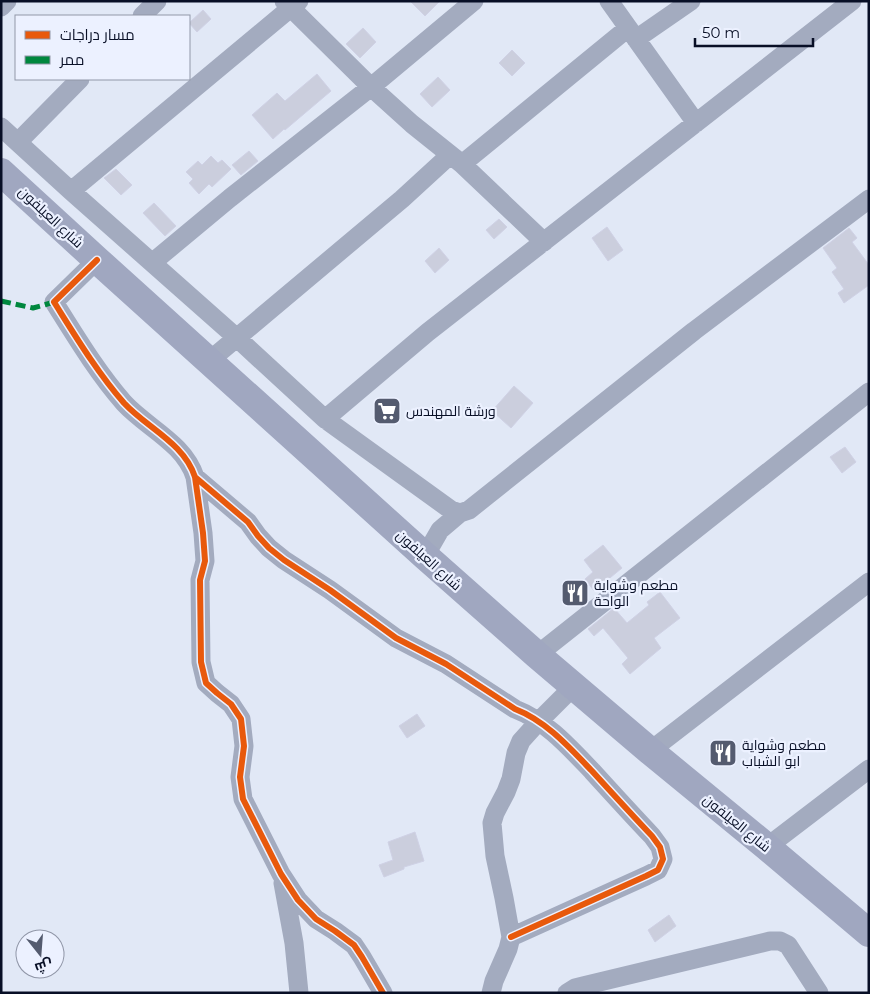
<svg xmlns="http://www.w3.org/2000/svg" width="870" height="994" viewBox="0 0 870 994" font-family="Montserrat,Cairo,sans-serif">
  <rect width="100%" height="100%" fill="#e1e8f6"/>
  <path fill="#cbcedd" stroke="#cfd1e5" d="M410,1h30l-15,15z
    M203,10l8,9 -14,13 -8,-9z
    M363,28l13,14 -16,16 -14,-14z
    M512,50l13,13 -13,13 -13,-13z
    M317,74l14,17 -46,39 -1,-1 -11,10 -21,-24 25,-22 8,8z
    M438,77l12,13 -18,17 -12,-13z
    M249,151l9,10 -17,14 -9,-10z
    M211,156l7,7 4,-3 9,9 -19,18 -3,-3 -10,10 -10,-11 4,-4 -7,-7 12,-11 4,4z
    M116,169l16,16 -11,10 -17,-17z
    M154,203l22,23 -11,10 -22,-23z
    M499,219l8,8 -13,12 -8,-9z
    M607,227l16,23 -15,11 -16,-23z
    M849,228l8,10 -5,4 17,23v20l-25,18 -6,-10 6,-4 -12,-17 5,-4 -14,-20z
    M439,248l10,12 -14,13 -10,-12z
    M514,386l19,17 -22,25 -19,-17z
    M845,447l11,15 -14,11 -12,-16z
    M603,545l19,23 -28,23 -9,-12 8,-7 -9,-12z
    M660,592l20,26 -26,20 7,10 -31,26 -8,-10 6,-6 -25,-30 -9,8 -6,-7 26,-21 13,15 22,-18 -2,-3z
    M417,714l8,12 -18,12 -8,-12z
    M415,832l9,29 -20,6v2l-20,8 -5,-12 14,-5 -5,-18z
    M669,915l7,11 -21,16 -7,-12z"/>
  <g fill="none" stroke-linecap="round" stroke-linejoin="round">
    <path stroke="#a3abbf" stroke-width="19" d="M284,1l87,86 41,37 50,40 82,78
      M609,1l87,122
      M1,7l6,-6
      M142,16l15,-15
      M636,39l55,-38
      M1,127l70,64 166,147 88,81 126,91 9,3
      M18,142l62,-63
      M462,164l166,-136
      M71,191l228,-190
      M97,260l-43,42c22,35 43,70 70,101 23,25 60,40 71,74l8,56 2,28 -5,19 1,82 5,21 11,10 14,11 10,15 3,27 -4,31 3,22 38,75 17,26 18,19 19,12 19,14 8,12 21,36
      M153,262l77,-64 141,-111 103,-86
      M209,361l193,-162 48,-44
      M325,419l103,-87 424,-331
      M195,477l53,45 10,14 11,12 15,12 46,30 66,48 50,26 69,45c31,12 54,38 77,62 20,22 40,44 60,65l8,11 3,12 -5,11 -12,6 -135,61
      M425,556l15,-26 20,-17 9,-3 225,-179 175,-132
      M537,655l332,-263
      M650,751l219,-169
      M767,847l102,-78
      M283,883l11,60 5,50
      M491,993l3,-12 14,-32 3,-12 -7,-39 -9,-42 -3,-33 3,-10 11,-21 5,-13 5,-26 5,-12 18,-20 34,-34
      M567,993l8,-5 8,-2 187,-45h10l8,4 31,48"/>
    <path stroke="#a0a7c0" stroke-width="28" d="M1,172l96,88 328,296 112,99 113,96 117,96 102,86"/>
    <path stroke="#00873e" stroke-width="5" stroke-dasharray="10 5" stroke-linecap="butt" d="M1,301l32,7 11,-3 10,-3"/>
    <defs>
      <path id="cycleway" d="M97,260l-43,42c22,35 43,70 70,101 23,25 60,40 71,74l8,56 2,28 -5,19 1,82 5,21 11,10 14,11 10,15 3,27 -4,31 3,22 38,75 17,26 18,19 19,12 19,14 8,12 21,36
        M195,477l53,45 10,14 11,12 15,12 46,30 66,48 50,26 69,45c31,12 54,38 77,62 20,22 40,44 60,65l8,11 3,12 -5,11 -12,6 -135,61"/>
    </defs>
    <use href="#cycleway" stroke="#ecf1ff" stroke-width="9"/>
    <use href="#cycleway" stroke="#e8590c" stroke-width="6"/>
  </g>
  <defs>
    <symbol id="supermarket-square" viewBox="-11 -11 22 22"><rect x="-9" y="-9" width="18" height="18" rx="4" fill="#545b6f" stroke="#ecf1ff"/><path d="M-6-5.5h2.5l.6 2H6L4.5 2H-2.5L-4.4-4H-6ZM-1.5 3.2a1.3 1.3 0 1 0 .1 0ZM3 3.2a1.3 1.3 0 1 0 .1 0Z" fill="#fff"/></symbol>
    <symbol id="restaurant-square" viewBox="-11 -11 22 22"><rect x="-9" y="-9" width="18" height="18" rx="4" fill="#545b6f" stroke="#ecf1ff"/><path d="M-5-6h1v4h1v-4h1v4h1v-4h1v5L-1.5 .5V6h-2V.5L-5-1ZM5-6V6H3V1.5H1.5Q1.5-4 5-6Z" fill="#fff"/></symbol>
  </defs>
  <g fill-rule="evenodd">
    <use href="#supermarket-square" x="371" y="395" width="32" height="32"/>
    <use href="#restaurant-square" x="559" y="577" width="32" height="32"/>
    <use href="#restaurant-square" x="707" y="737" width="32" height="32"/>
  </g>
  <g text-anchor="middle" dominant-baseline="central" stroke-width="4.5" stroke-linejoin="round" paint-order="stroke">
    <g font-size="14" fill="#080f26" stroke="#ecf1ff">
      <text transform="translate(51 217) rotate(43)">شارع العيلفون</text>
      <text transform="translate(429 560) rotate(42)">شارع العيلفون</text>
      <text transform="translate(737 823) rotate(39)">شارع العيلفون</text>
    </g>
    <g font-size="14" fill="#080f26" stroke="#ecf1ff" text-anchor="start">
      <text x="406" y="411">ورشة المهندس</text>
      <text x="594" y="585">مطعم وشواية<tspan x="594" dy="16">الواحة</tspan></text>
      <text x="742" y="745">مطعم وشواية<tspan x="742" dy="16">ابو الشباب</tspan></text>
    </g>
  </g>
  <rect width="870" height="994" fill="none" stroke="#080f26" stroke-width="5"/>
  <rect x="15" y="15" width="175" height="65" fill="#ecf1ff" stroke="#9197a8"/>
  <rect x="25" y="31" width="25" height="8" fill="#e8590c" stroke="#9197a8"/>
  <text x="60" y="40" font-size="15" fill="#080f26">مسار دراجات</text>
  <rect x="25" y="56" width="25" height="8" fill="#00873e" stroke="#9197a8"/>
  <text x="60" y="65" font-size="15" fill="#080f26">ممر</text>
  <g transform="translate(40 954) rotate(163)"><circle r="24" fill="#ecf1ff" stroke="#9197a8"/>
  <path d="M0-4L9 19L0 12L-9 19Z" fill="#545b6f"/>
  <text y="-8" font-size="14" font-weight="bold" text-anchor="middle" fill="#080f26">ش</text>
  </g>
  <path d="M695 38v8h118v-8" fill="none" stroke="#080f26" stroke-width="2.5"/>
  <text x="702" y="38" font-size="15" fill="#080f26" stroke="#ecf1ff" stroke-width="4" paint-order="stroke">50 m</text>
</svg>
